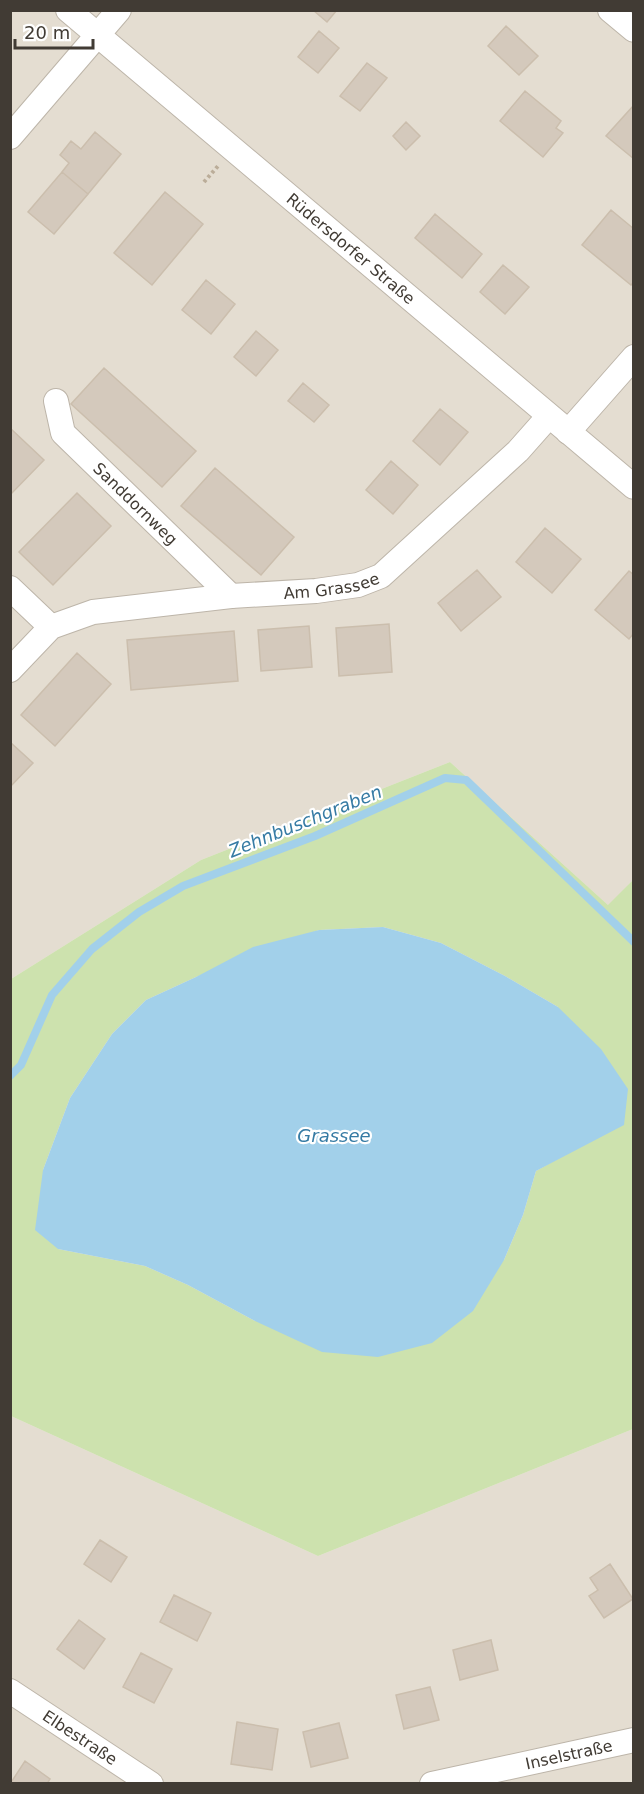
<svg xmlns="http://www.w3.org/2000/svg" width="644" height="1794" viewBox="0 0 644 1794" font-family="'DejaVu Sans',sans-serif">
  <rect width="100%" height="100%" fill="#f0ebe3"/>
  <path fill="#e4ddd1" d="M11,11h622v869l-24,26 -159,-144 -249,98 -190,119z
    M11,1416l307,140 315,-127v354l-622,1z"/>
  <path fill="#cde2ae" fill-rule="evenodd" d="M450,762l158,143 25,-25v549l-315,127 -307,-140v-437l190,-119zM383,927l58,16 64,33 53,31 12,145 -34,19 -13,44 -19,45 -249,61 -67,-36 -43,-19 -87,-17 -15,-79 27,-72 42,-64 34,-34 50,-23 123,-47z"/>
  <path fill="#a2d0ea" d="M383,927l58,16 64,33 53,31 43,42 27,40 -4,36 -88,46 -13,44 -19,45 -31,51 -41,32 -54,14 -56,-5 -67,-31 -67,-36 -43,-19 -87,-17 -23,-19 8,-60 27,-72 42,-64 34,-34 50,-23 57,-30 66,-17z"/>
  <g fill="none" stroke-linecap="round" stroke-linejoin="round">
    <path stroke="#a2d0ea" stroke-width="8" d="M10,1076l11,-11 31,-70 40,-46 47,-37 44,-26 132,-50 130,-58 21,2 168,162"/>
  </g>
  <path fill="#d4c9bc" stroke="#cbbead" stroke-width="1.5" d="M313,10h24l-10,12z
    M506,26l32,30 -19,19 -31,-29z
    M319,31l20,17 -21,25 -20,-16z
    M367,63l20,15 -27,33 -20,-15z
    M525,91l36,30 -5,7 7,5 -20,24 -43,-36z
    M634,105v54l-28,-23z
    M406,122l14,14 -14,14 -13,-14z
    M95,132l26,22 -33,40 -26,-22 7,-9 -9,-8 11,-14 10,8z
    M62,172l26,22 -34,40 -26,-22z
    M165,192l38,32 -51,61 -38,-32z
    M611,210l23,19v53l-3,3 -49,-40z
    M435,214l47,40 -20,24 -47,-40z
    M503,265l26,22 -24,27 -25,-22z
    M206,280l29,24 -24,30 -29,-24z
    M256,331l22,19 -22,26 -22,-19z
    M104,368l92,83 -34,36 -91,-83z
    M303,383l26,22 -15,17 -26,-21z
    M440,409l28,23 -28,33 -27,-24z
    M10,428l34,32 -34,35z
    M391,461l27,24 -25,29 -27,-24z
    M215,468l79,69 -33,38 -80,-69z
    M77,493l34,33 -58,59 -34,-33z
    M545,528l36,31 -29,34 -36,-31z
    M477,570l24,27 -40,34 -23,-28z
    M629,571l5,4v58l-5,6 -34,-29z
    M389,624l3,48 -53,4 -3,-48z
    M309,626l3,41 -51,4 -3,-41z
    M234,631l4,50 -107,9 -4,-50z
    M77,653l34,31 -56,62 -34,-31z
    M10,742l23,21 -23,24z
    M100,1540l27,17 -16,25 -27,-18z
    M610,1564l23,35 -29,19 -15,-22 9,-6 -8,-12z
    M174,1595l37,18 -14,28 -37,-19z
    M79,1620l26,19 -21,30 -27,-20z
    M491,1640l7,30 -38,10 -7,-30z
    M141,1653l31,16 -18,34 -31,-16z
    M430,1687l9,33 -35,9 -8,-34z
    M237,1722l41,7 -6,41 -41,-6z
    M339,1723l9,35 -37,9 -8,-35z
    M25,1761l25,18 -3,5h-37z"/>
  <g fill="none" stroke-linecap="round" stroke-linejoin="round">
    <defs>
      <g id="minor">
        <path id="s1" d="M68,10l566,477"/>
        <path d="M610,10l24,20"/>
        <path d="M10,137l109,-127"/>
        <path id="s2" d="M56,401l7,32 168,163"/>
        <path d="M568,432l66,-75"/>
        <path d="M10,588l41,39"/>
        <path id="s3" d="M10,670l41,-43 42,-15 138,-16 85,-5 42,-6 23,-9 137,-125 31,-35"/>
        <path id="s4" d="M10,1691l141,93"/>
        <path id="s5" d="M432,1784l202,-44"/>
      </g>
    </defs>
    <use href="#minor" stroke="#bdb5a9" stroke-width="26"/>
    <path stroke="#bbad99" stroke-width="4" stroke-dasharray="3 3" stroke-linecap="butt" d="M204,182l14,-16"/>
    <use href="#minor" stroke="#fff" stroke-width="24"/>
  </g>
  <g text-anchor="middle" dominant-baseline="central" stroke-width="4.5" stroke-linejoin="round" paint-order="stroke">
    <g font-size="16" fill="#413b34" stroke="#fff">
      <text stroke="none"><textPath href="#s1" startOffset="370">Rüdersdorfer Straße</textPath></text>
      <text stroke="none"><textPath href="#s2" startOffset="134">Sanddornweg</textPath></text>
      <text stroke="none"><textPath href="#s3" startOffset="344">Am Grassee</textPath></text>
      <text stroke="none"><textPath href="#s4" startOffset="84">Elbestraße</textPath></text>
      <text stroke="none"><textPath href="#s5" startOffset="140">Inselstraße</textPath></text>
    </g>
    <g font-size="18" font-style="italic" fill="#367ba4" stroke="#fff">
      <text transform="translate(305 821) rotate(-22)">Zehnbuschgraben</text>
      <text x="334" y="1135">Grassee</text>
    </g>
  </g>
  <rect width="644" height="1794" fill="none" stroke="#413b34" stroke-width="24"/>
  <path d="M15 39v9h78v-9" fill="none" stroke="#413b34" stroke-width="3"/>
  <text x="24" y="39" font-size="18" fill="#413b34" stroke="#ffffff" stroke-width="4.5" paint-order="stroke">20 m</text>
</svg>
